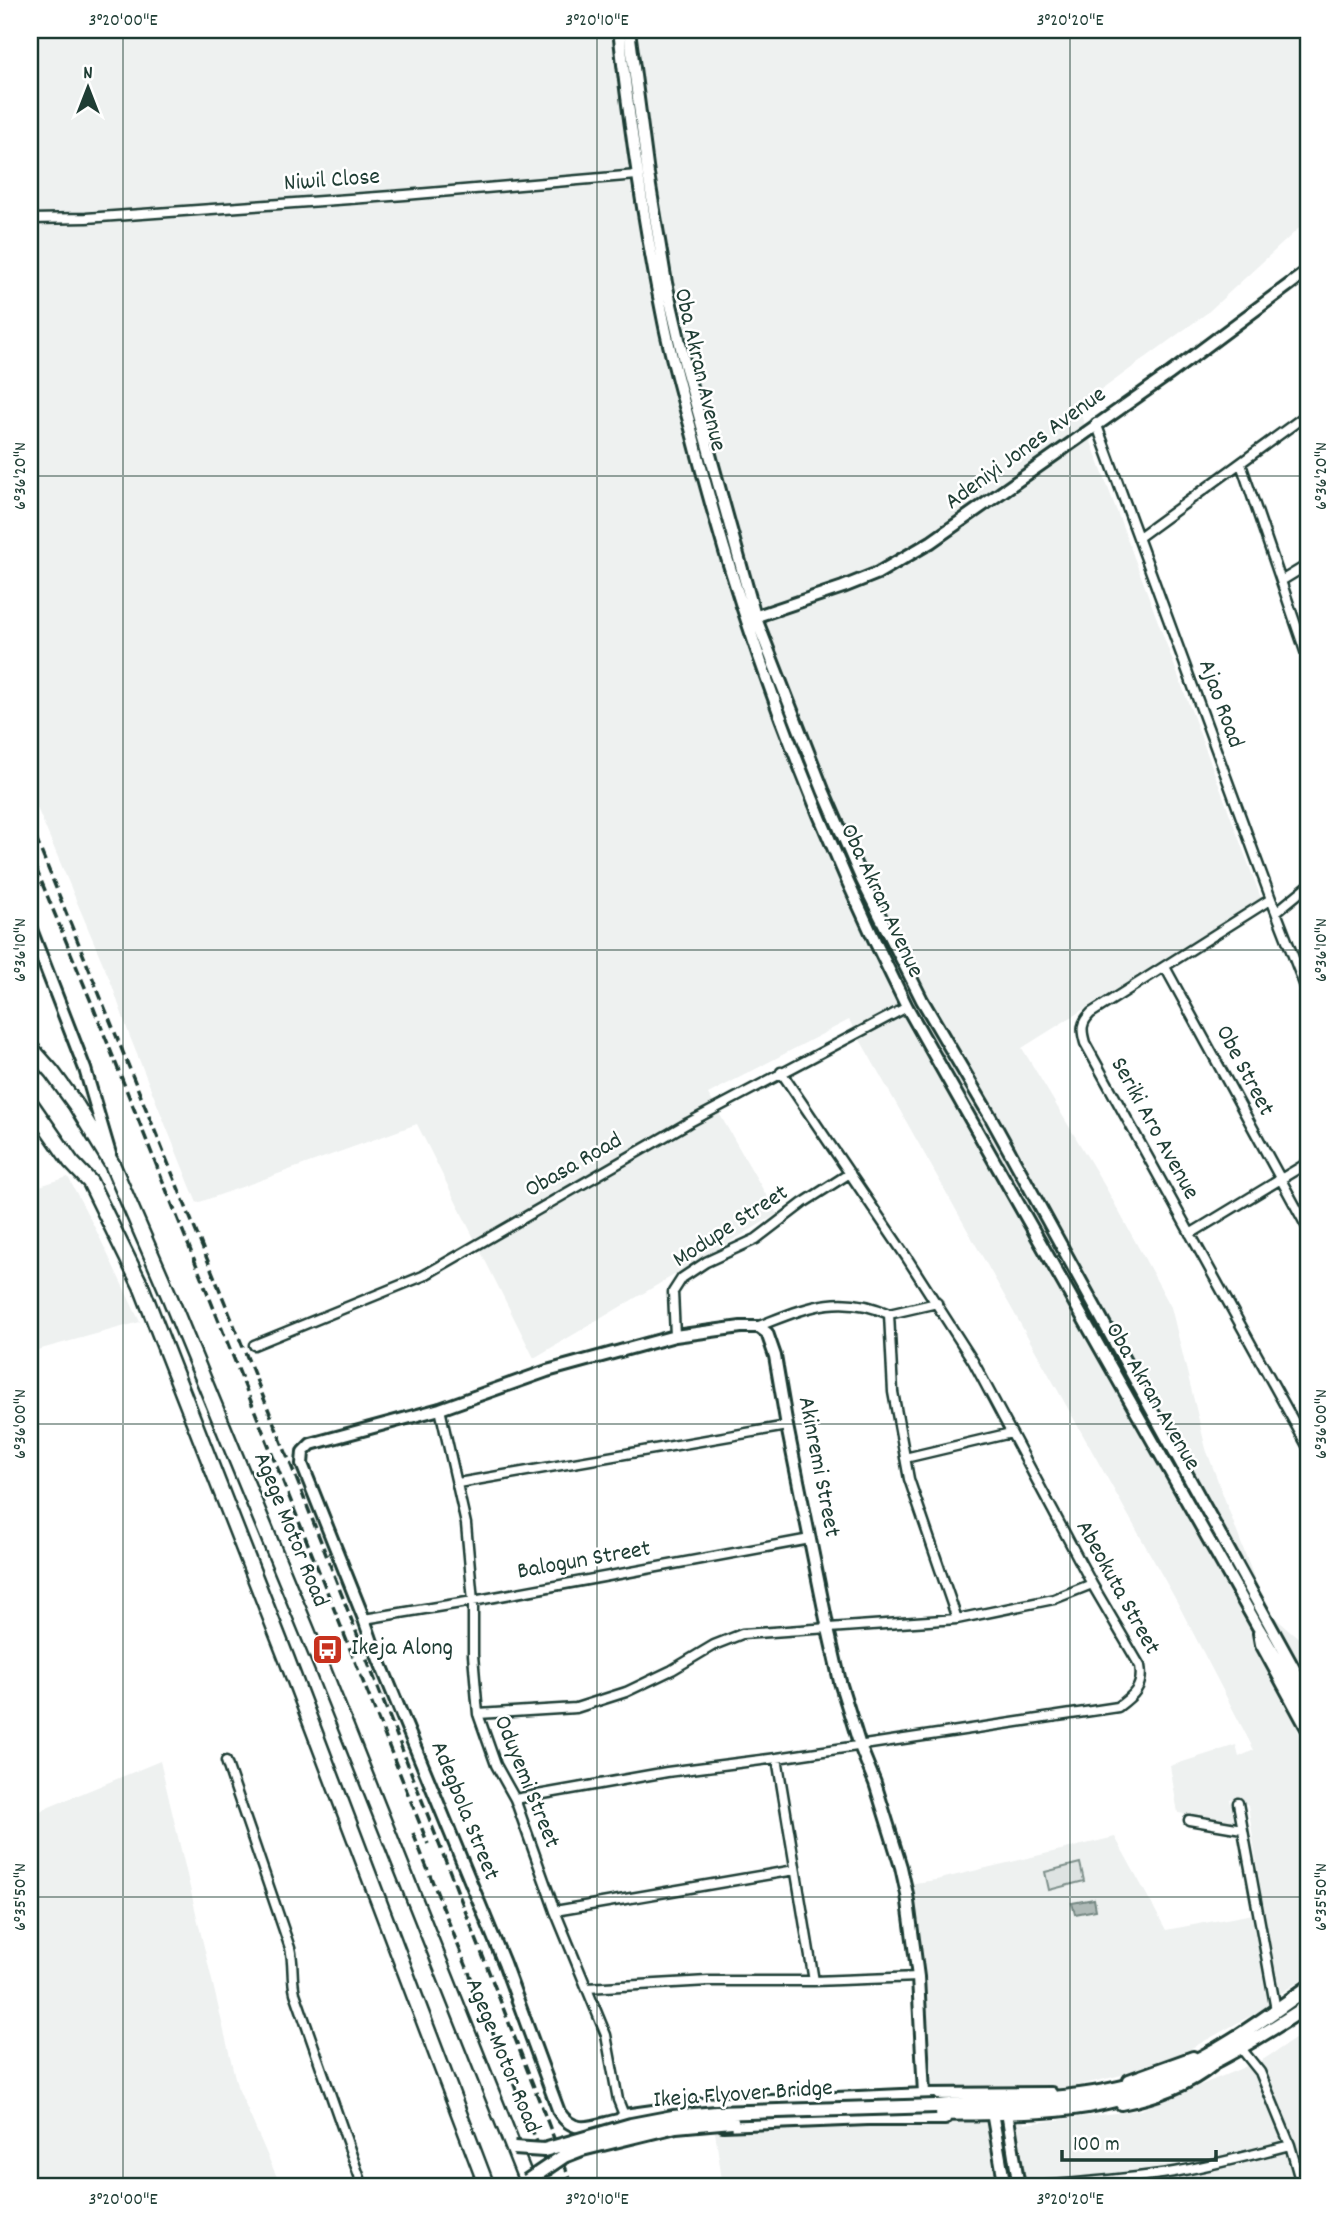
<svg xmlns="http://www.w3.org/2000/svg" width="1339" height="2217" viewBox="0 0 1339 2217" font-family="Dekko,sans-serif">
  <rect width="100%" height="100%" fill="#fff"/>
  <filter id="ink" filterUnits="userSpaceOnUse"><feTurbulence type="fractalNoise" baseFrequency=".0143" numOctaves="2"/><feDisplacementMap in="SourceGraphic" scale="14" xChannelSelector="R" yChannelSelector="G"/><feConvolveMatrix kernelMatrix="1 2 1 2 8 2 1 2 1" color-interpolation-filters="sRGB"/></filter>
  <g filter="url(#ink)">
    <path fill="#eef1f0" d="M30,30h1279v189l-102,94 -129,94 183,491 -239,150 84,140 65,119 35,142 60,161 43,37v75l-12,7 12,23v223l-31,20 -8,10 -111,61 -116,28 -26,1 7,29 116,-14 124,-51 45,-29v157h-586l-12,-83 209,-10 -12,-210 28,-4 179,-43 51,93 98,-18 -16,-107 -10,-7 -8,1 4,22 -56,-8 -8,-47 66,-21 3,12 15,-7 -78,-150 -327,-580 -141,74 69,120 -243,144 -117,-234 -220,79 -67,-166 -18,-52 -82,-194z
      M68,1177l29,55 43,90 -110,30v-163z
      M160,1761l77,325 39,89 7,12h-253v-372z"/>
    <path fill="#dee3e2" stroke="#7e908b" stroke-width="2" d="M1080,1863l4,18 -35,9 -4,-18z"/>
    <path fill="#afbab7" stroke="#758883" stroke-width="2" d="M1094,1899l2,11 -21,4 -3,-11z"/>
    <g fill="none" stroke-linecap="round" stroke-linejoin="round">
      <defs>
        <path id="street" d="M30,219l56,-1 319,-23 232,-20
          M1096,423l175,476 38,98
          M1241,464l68,199
          M1139,537l170,-124
          M1281,581l28,-17
          M1271,899l-180,114c-10,10 -10,16 -6,30l224,406
          M1276,912l33,-27
          M1165,967l144,264
          M1190,1234l119,-72
          M937,1303l-48,11 4,78 16,87 48,140
          M756,1327c48,-18 82,-36 133,-13
          M675,1336l-2,-44 9,-14 24,-16 50,-23 47,-36 47,-30
          M254,1345l169,-69 265,-153 219,-116
          M440,1409l26,115 7,77v54l5,59 18,51 19,34 40,112 51,124 12,65 6,15
          M1297,1427l12,-7
          M905,1458l106,-25
          M458,1483l329,-57
          M364,1619l109,-18 337,-62
          M478,1714l98,-6 50,-16 46,-22 42,-25 28,-11 215,-15 97,-20 38,-15
          M777,1758l37,223
          M226,1761l64,187c4,15 1,29 5,45l68,194
          M515,1799l152,-27 110,-14 341,-51c15,-11 26,-20 22,-41l-48,-82 -119,-223 -66,-103 -126,-186
          M1238,1803l38,207
          M1189,1820l53,9
          M555,1911l240,-41
          M587,1988l121,-7h106l104,-4
          M1240,2047l20,25 30,73 12,42
          M1027,2187c49,-4 98,-7 147,-15 39,-7 78,-17 116,-27"/>
        <path id="secondary" d="M619,30c11,98 25,195 45,292 7,35 17,69 26,103 51,203 123,395 217,582l351,620 51,84
          M629,30l19,144 18,109 19,82 70,251 68,174 39,90 60,120 68,116 319,580
          M751,618l92,-31 35,-14 53,-31 237,-167 141,-105
          M30,927l55,142 25,85
          M1259,1633l2,11 48,88
          M1129,2080l64,-23
          M924,2094l-6,-117 -11,-83 -6,-27 -26,-84 -15,-37 -20,-64 -12,-53 -41,-203 -12,-70 -8,-23 -8,-6h-18l-66,9 -128,35 -107,38 -129,35 -8,8 -1,12 62,155 9,26 131,318 55,149c16,25 35,13 60,8l5,-5 79,-11 221,-10 127,-1
          M1121,2104c30,-6 67,-18 91,-38
          M993,2118l12,69
          M1008,2118l11,69
          M723,2125l145,-6h77"/>
        <path id="primary" d="M936,2106c79,-6 163,-4 237,-35 49,-20 93,-54 136,-84
          M937,2114c49,-1 101,0 150,-8 82,-14 154,-56 222,-101"/>
        <path id="highway" d="M30,1047l22,25 24,33 36,59 58,134 152,369 207,520
          M30,1103l41,59 19,20 51,104 145,371 201,530"/>
      </defs>
      <use href="#street" stroke="#1f3d34" stroke-width="13"/>
      <use href="#secondary" stroke="#1f3d34" stroke-width="16"/>
      <use href="#primary" stroke="#1f3d34" stroke-width="18"/>
      <use href="#highway" stroke="#1f3d34" stroke-width="19"/>
      <use href="#street" stroke="#fff" stroke-width="8"/>
      <use href="#secondary" stroke="#fff" stroke-width="10"/>
      <use href="#primary" stroke="#fff" stroke-width="12"/>
      <use href="#highway" stroke="#fff" stroke-width="14"/>
      <path stroke="#1f3d34" stroke-width="3.5" stroke-dasharray="10 5" stroke-linecap="butt" d="M30,824l263,646 280,717
        M30,854l64,155 334,835
        M413,1833l142,354"/>
      <defs>
        <path id="primary-bridge" d="M514,2148l30,2 87,-25 42,-8 43,-4 220,-7
          M527,2181l37,-25 18,-7 94,-23 56,-5"/>
      </defs>
      <use href="#primary-bridge" stroke="#1f3d34" stroke-width="18" stroke-linecap="butt"/>
      <use href="#primary-bridge" stroke="#fff" stroke-width="12"/>
    </g>
  </g>
  <path fill="none" stroke="#1f3d34" stroke-width="2" stroke-opacity="0.45" d="M123,30v2157M597,30v2157M1070,30v2157M30,476h1279M30,950h1279M30,1424h1279M30,1897h1279"/>
  <defs>
    <symbol id="bus-square" viewBox="-11 -11 22 22"><rect x="-9" y="-9" width="18" height="18" rx="4" fill="#c8321e" stroke="#fff"/><path d="M-5-6H5V4H4V6H2V4H-2V6H-4V4H-5ZM-3.5-4V0h7V-4ZM-3.5 1.2v1.5H-2V1.2ZM2 1.2v1.5H3.5V1.2Z" fill="#fff"/></symbol>
  </defs>
  <g fill-rule="evenodd">
    <use href="#bus-square" x="310" y="1632" width="35" height="35"/>
  </g>
  <g text-anchor="middle" dominant-baseline="central" stroke-width="5" stroke-linejoin="round" paint-order="stroke">
    <g font-size="24" fill="#1f3d34" stroke="#fff">
      <text transform="translate(332 181) rotate(-4)">Niwil Close</text>
      <text transform="translate(699 370) rotate(77)">Oba Akran Avenue</text>
      <text transform="translate(1026 449) rotate(-36)">Adeniyi Jones Avenue</text>
      <text transform="translate(1220 704) rotate(70)">Ajao Road</text>
      <text transform="translate(881 901) rotate(65)">Oba Akran Avenue</text>
      <text transform="translate(1244 1071) rotate(62)">Obe Street</text>
      <text transform="translate(1154 1129) rotate(61)">Seriki Aro Avenue</text>
      <text transform="translate(574 1166) rotate(-30)">Obasa Road</text>
      <text transform="translate(731 1227) rotate(-33)">Modupe Street</text>
      <text transform="translate(1152 1397) rotate(60)">Oba Akran Avenue</text>
      <text transform="translate(818 1467) rotate(79)">Akinremi Street</text>
      <text transform="translate(290 1530) rotate(68)">Agege Motor Road</text>
      <text transform="translate(584 1561) rotate(-10)">Balogun Street</text>
      <text transform="translate(1117 1588) rotate(61)">Abeokuta Street</text>
      <text transform="translate(526 1782) rotate(68)">Oduyemi Street</text>
      <text transform="translate(464 1811) rotate(68)">Adegbola Street</text>
      <text transform="translate(502 2056) rotate(68)">Agege Motor Road</text>
      <text transform="translate(743 2095) rotate(-4)">Ikeja Flyover Bridge</text>
    </g>
    <g font-size="24" fill="#1f3d34" stroke="#fff" text-anchor="start">
      <text x="351" y="1649">Ikeja Along</text>
    </g>
  </g>
  <rect width="1339" height="2217" fill="none" stroke="#fff" stroke-width="77"/>
  <g transform="translate(88 88)" stroke="#ffffff" stroke-width="5" paint-order="stroke">
  <path d="M0-5L12 26L0 18L-12 26Z" fill="#1f3d34"/>
  <text y="-10" font-size="19" font-weight="bold" text-anchor="middle" fill="#1f3d34">N</text>
  </g>
  <path d="M1062 2150v10h154v-10" fill="none" stroke="#1f3d34" stroke-width="3.5"/>
  <text x="1073" y="2150" font-size="21" fill="#1f3d34" stroke="#ffffff" stroke-width="5" paint-order="stroke">100 m</text>
  <rect x="38" y="38" width="1262" height="2140" fill="none" stroke="#1f3d34" stroke-width="2.5"/>
  <g font-size="18" text-anchor="middle" fill="#1f3d34">
    <text x="123" y="25">3°20'00"E</text>
    <text x="597" y="25">3°20'10"E</text>
    <text x="1070" y="25">3°20'20"E</text>
    <text transform="translate(19 476) rotate(-90)" y="6">6°36'20"N</text>
    <text transform="translate(1320 476) rotate(-90)" y="6">6°36'20"N</text>
    <text transform="translate(19 950) rotate(-90)" y="6">6°36'10"N</text>
    <text transform="translate(1320 950) rotate(-90)" y="6">6°36'10"N</text>
    <text transform="translate(19 1424) rotate(-90)" y="6">6°36'00"N</text>
    <text transform="translate(1320 1424) rotate(-90)" y="6">6°36'00"N</text>
    <text transform="translate(19 1897) rotate(-90)" y="6">6°35'50"N</text>
    <text transform="translate(1320 1897) rotate(-90)" y="6">6°35'50"N</text>
    <text x="123" y="2204">3°20'00"E</text>
    <text x="597" y="2204">3°20'10"E</text>
    <text x="1070" y="2204">3°20'20"E</text>
  </g>
</svg>
